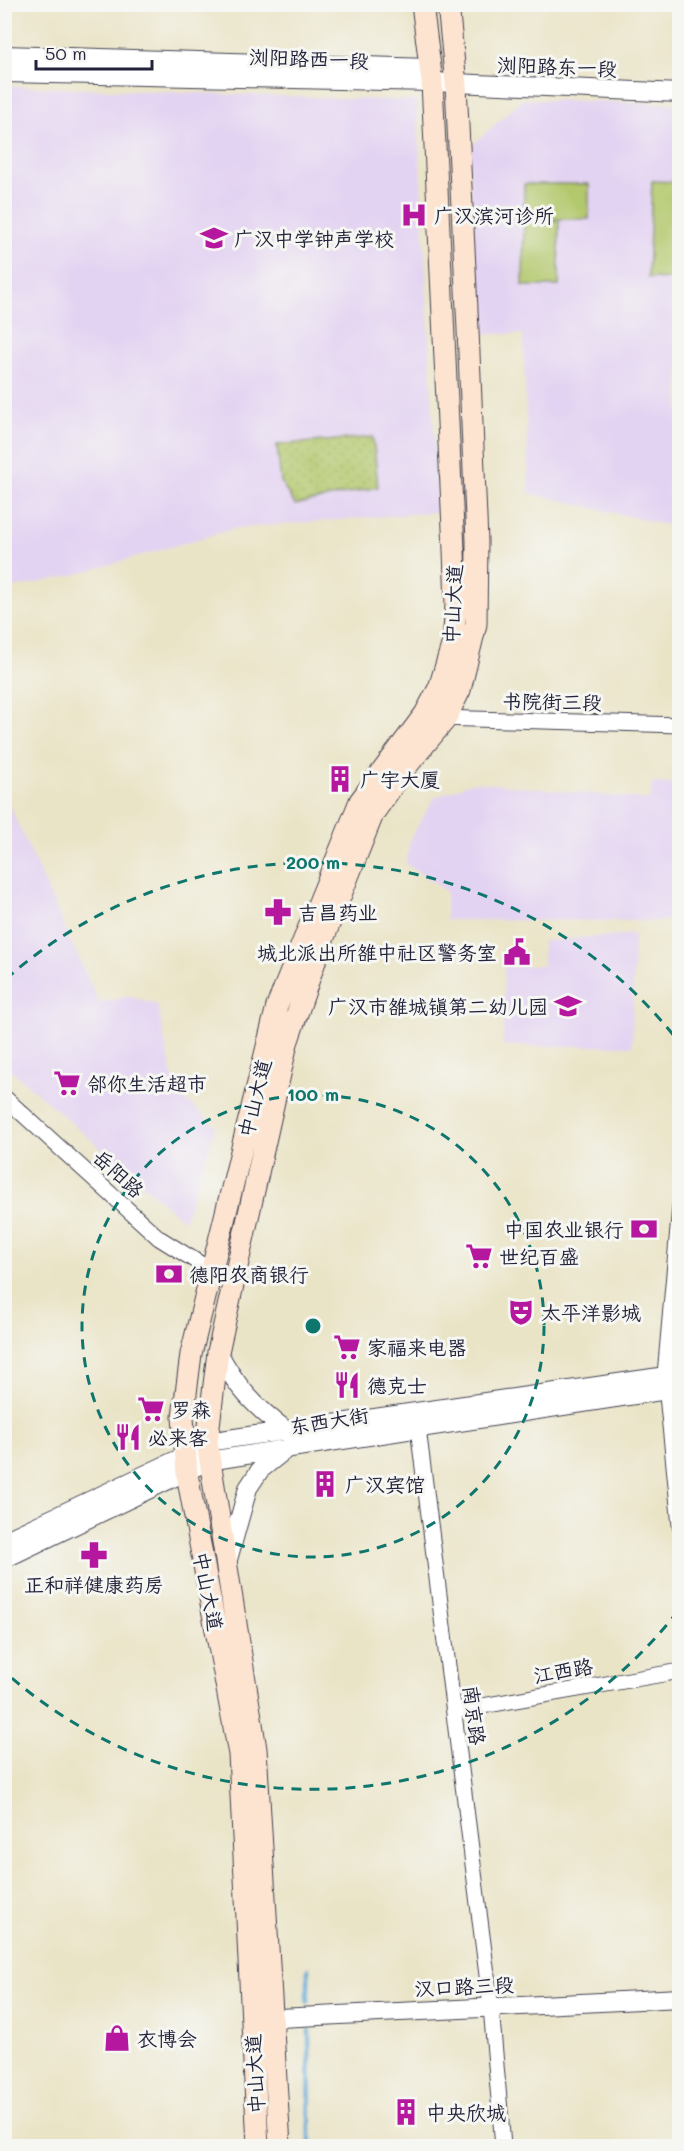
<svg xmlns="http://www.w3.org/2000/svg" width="684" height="2151" viewBox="0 0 684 2151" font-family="Mali,'LXGW WenKai TC',sans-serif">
  <defs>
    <pattern id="grass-dots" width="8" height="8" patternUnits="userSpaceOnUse" patternTransform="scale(1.5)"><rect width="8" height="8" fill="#b2c86c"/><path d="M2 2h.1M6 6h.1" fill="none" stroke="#99ac5e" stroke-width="1.8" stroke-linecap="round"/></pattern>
  </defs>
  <rect width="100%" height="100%" fill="#f6f6f2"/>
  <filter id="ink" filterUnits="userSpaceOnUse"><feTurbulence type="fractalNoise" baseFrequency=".0167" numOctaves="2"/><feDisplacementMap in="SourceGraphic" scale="12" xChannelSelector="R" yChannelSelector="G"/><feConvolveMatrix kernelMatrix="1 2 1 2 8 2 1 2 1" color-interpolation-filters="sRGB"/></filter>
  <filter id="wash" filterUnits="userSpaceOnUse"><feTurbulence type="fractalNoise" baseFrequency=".008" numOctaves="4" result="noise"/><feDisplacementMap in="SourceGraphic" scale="24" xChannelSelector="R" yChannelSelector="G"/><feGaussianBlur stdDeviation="1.35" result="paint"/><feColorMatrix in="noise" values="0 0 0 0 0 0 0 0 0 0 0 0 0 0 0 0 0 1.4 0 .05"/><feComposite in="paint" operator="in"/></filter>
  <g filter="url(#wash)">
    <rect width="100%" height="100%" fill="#eae4c7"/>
    <path fill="#e3d3f2" d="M5,86l412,15 21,411 -202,16 -162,47 -69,15z
      M523,99l156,5v424l-150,-35 -6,-159h-45l-9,-186z
      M473,782l177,18 2,-17 27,1v137l-233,-1v-29l-40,-27 4,-25 24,-41z
      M4,801l6,6 89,196 31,-7 27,9 19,87 40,34 -32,95 -179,-156z
      M634,934l-2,112h-129l1,-80h39v-25z"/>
    <path fill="url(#grass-dots)" stroke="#6a7554" stroke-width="1.5" d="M373,437l5,50 -83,18 -14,-23 -4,-37z"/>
    <path fill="#b2c86c" stroke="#6a7554" stroke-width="1.5" d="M652,181l27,1v97l-31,-1z
      M524,184h65v35h-65z
      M524,221h35v65h-36z"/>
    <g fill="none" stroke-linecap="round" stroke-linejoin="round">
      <path stroke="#5ea9d6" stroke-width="4.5" d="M308,1969v33
        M309,2030l1,116"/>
    </g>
  </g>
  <g filter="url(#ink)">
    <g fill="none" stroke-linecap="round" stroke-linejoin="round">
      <defs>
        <path id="minor" d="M437,718l243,7
          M4,1097l155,141 53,33
          M680,1206l-15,169 15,151
          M418,1428l73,579 12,139
          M454,1711l226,-40"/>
        <path id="tertiary" d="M4,55l426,13
          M4,73l428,9 248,11
          M218,1352c19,36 36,54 69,79
          M4,1541l181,-85 22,-14 473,-68
          M4,1559l204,-98 472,-73
          M227,1563l21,-75 12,-18 25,-20
          M259,2019l421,-21"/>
        <path id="secondary" d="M258,2146l-19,-392 -52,-280 -4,-57 8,-63 86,-348 83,-205 65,-87 14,-26 14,-46 3,-37 -2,-55 -22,-468 -10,-78
          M280,2146l-24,-397 -49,-307 11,-90 69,-309 33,-96 53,-133 33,-47 39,-47 15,-30 16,-66 1,-83 -9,-211 -12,-245 -8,-81"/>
      </defs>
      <use href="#minor" stroke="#403f50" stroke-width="17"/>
      <use href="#tertiary" stroke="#403f50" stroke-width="20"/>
      <use href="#secondary" stroke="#403f50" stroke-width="23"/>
      <use href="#minor" stroke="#fff" stroke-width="15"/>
      <use href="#tertiary" stroke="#fff" stroke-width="18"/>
      <use href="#secondary" stroke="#fde4d0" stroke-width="21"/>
    </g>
  </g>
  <g fill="none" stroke="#0f766e" stroke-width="3" stroke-dasharray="10 8">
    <circle cx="313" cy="1326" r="231"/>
    <path d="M678 1611A463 463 0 0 1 6 1673M6 979A463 463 0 0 1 678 1041"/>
  </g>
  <defs>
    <symbol id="hospital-bare" viewBox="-9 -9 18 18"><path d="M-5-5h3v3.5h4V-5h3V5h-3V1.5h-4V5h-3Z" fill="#b5179e" stroke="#f6f6f2" stroke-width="2.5" paint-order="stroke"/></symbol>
    <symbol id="school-bare" viewBox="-9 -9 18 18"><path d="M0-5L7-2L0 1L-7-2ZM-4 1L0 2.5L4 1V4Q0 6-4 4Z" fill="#b5179e" stroke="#f6f6f2" stroke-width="2.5" paint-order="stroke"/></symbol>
    <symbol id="building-bare" viewBox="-9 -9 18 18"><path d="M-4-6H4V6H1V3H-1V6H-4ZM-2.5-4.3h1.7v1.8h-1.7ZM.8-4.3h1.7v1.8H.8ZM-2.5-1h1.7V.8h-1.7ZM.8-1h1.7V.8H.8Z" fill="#b5179e" stroke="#f6f6f2" stroke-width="2.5" paint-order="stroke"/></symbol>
    <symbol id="pharmacy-bare" viewBox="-9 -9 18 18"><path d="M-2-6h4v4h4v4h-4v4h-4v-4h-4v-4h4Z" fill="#b5179e" stroke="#f6f6f2" stroke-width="2.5" paint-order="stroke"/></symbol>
    <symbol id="civic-bare" viewBox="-9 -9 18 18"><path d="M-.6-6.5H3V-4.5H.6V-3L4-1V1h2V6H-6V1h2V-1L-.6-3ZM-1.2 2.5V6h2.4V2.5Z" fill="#b5179e" stroke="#f6f6f2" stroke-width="2.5" paint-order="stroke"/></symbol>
    <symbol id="supermarket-bare" viewBox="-9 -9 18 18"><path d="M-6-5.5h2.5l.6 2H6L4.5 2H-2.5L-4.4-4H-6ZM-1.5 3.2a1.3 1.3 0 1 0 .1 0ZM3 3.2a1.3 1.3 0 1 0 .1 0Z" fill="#b5179e" stroke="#f6f6f2" stroke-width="2.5" paint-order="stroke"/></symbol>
    <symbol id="bank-bare" viewBox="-9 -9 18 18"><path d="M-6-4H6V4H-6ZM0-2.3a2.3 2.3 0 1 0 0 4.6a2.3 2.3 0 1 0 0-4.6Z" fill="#b5179e" stroke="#f6f6f2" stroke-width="2.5" paint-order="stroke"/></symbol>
    <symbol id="theatre-bare" viewBox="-9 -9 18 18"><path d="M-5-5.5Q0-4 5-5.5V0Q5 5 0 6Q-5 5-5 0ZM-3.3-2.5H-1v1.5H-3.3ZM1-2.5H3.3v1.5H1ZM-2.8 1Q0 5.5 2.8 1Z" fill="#b5179e" stroke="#f6f6f2" stroke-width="2.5" paint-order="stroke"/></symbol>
    <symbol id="restaurant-bare" viewBox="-9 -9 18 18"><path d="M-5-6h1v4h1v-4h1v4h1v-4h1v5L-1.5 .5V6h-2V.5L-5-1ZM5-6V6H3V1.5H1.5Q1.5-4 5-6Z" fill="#b5179e" stroke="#f6f6f2" stroke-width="2.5" paint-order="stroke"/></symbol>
    <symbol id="shop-bare" viewBox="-9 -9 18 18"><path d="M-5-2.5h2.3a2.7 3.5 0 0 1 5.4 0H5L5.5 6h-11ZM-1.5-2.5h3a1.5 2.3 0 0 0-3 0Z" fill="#b5179e" stroke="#f6f6f2" stroke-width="2.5" paint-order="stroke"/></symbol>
  </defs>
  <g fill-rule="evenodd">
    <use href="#hospital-bare" x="395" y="196" width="38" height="38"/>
    <use href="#school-bare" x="195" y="219" width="38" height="38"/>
    <use href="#building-bare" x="321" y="760" width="38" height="38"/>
    <use href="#pharmacy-bare" x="259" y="893" width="38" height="38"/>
    <use href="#civic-bare" x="498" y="933" width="38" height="38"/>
    <use href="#school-bare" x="549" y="987" width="38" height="38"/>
    <use href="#supermarket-bare" x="48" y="1064" width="38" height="38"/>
    <use href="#bank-bare" x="625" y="1210" width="38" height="38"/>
    <use href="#supermarket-bare" x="460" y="1237" width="38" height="38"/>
    <use href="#bank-bare" x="150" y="1255" width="38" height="38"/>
    <use href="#theatre-bare" x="502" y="1293" width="38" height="38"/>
    <use href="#supermarket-bare" x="328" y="1328" width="38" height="38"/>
    <use href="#restaurant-bare" x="328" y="1366" width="38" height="38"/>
    <use href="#supermarket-bare" x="132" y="1390" width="38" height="38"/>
    <use href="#restaurant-bare" x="109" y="1418" width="38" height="38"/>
    <use href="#building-bare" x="306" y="1465" width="38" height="38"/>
    <use href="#pharmacy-bare" x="75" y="1536" width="38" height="38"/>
    <use href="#shop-bare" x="98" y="2019" width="38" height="38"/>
    <use href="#building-bare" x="387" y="2093" width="38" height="38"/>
  </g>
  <g text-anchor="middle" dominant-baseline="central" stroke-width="6" stroke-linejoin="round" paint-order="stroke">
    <g font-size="20" fill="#22223b" stroke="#f6f6f2">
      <text transform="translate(309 58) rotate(2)">浏阳路西一段</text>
      <text transform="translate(557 66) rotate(2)">浏阳路东一段</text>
      <text transform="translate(452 604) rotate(-87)">中山大道</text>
      <text transform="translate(552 701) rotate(1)">书院街三段</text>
      <text transform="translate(254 1098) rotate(-76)">中山大道</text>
      <text transform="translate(119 1173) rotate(42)">岳阳路</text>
      <text transform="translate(329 1420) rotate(-9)">东西大街</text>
      <text transform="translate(209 1591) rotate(79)">中山大道</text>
      <text transform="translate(563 1670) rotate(-10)">江西路</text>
      <text transform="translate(475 1715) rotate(83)">南京路</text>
      <text transform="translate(464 1986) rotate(-3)">汉口路三段</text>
      <text transform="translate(254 2074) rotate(-93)">中山大道</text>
    </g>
    <g font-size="20" fill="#22223b" stroke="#f6f6f2" text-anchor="start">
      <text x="434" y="215">广汉滨河诊所</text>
      <text x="234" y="238">广汉中学钟声学校</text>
      <text x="360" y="779">广宇大厦</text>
      <text x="298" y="912">吉昌药业</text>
      <text x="497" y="952" text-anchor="end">城北派出所雒中社区警务室</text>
      <text x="548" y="1006" text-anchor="end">广汉市雒城镇第二幼儿园</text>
      <text x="87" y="1083">邻你生活超市</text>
      <text x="624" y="1229" text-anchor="end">中国农业银行</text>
      <text x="499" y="1256">世纪百盛</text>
      <text x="189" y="1274">德阳农商银行</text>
      <text x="541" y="1312">太平洋影城</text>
      <text x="367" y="1347">家福来电器</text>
      <text x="367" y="1385">德克士</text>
      <text x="171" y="1409">罗森</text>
      <text x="148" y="1437">必来客</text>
      <text x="345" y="1484">广汉宾馆</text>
      <text x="94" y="1584" text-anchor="middle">正和祥健康药房</text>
      <text x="137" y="2038">衣博会</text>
      <text x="426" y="2112">中央欣城</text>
    </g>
  </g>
  <circle cx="313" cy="1326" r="9" fill="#0f766e" stroke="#f6f6f2" stroke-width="3"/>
  <g font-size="18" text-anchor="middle" font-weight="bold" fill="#0f766e" stroke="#f6f6f2" stroke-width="6" stroke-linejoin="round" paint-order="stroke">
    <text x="313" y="869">200 m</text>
    <text x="313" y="1101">100 m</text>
  </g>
  <rect width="684" height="2151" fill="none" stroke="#f6f6f2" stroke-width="24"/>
  <path d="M36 60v9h116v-9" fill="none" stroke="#22223b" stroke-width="3"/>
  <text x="45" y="60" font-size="18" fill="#22223b" stroke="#f6f6f2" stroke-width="4.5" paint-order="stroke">50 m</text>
</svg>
